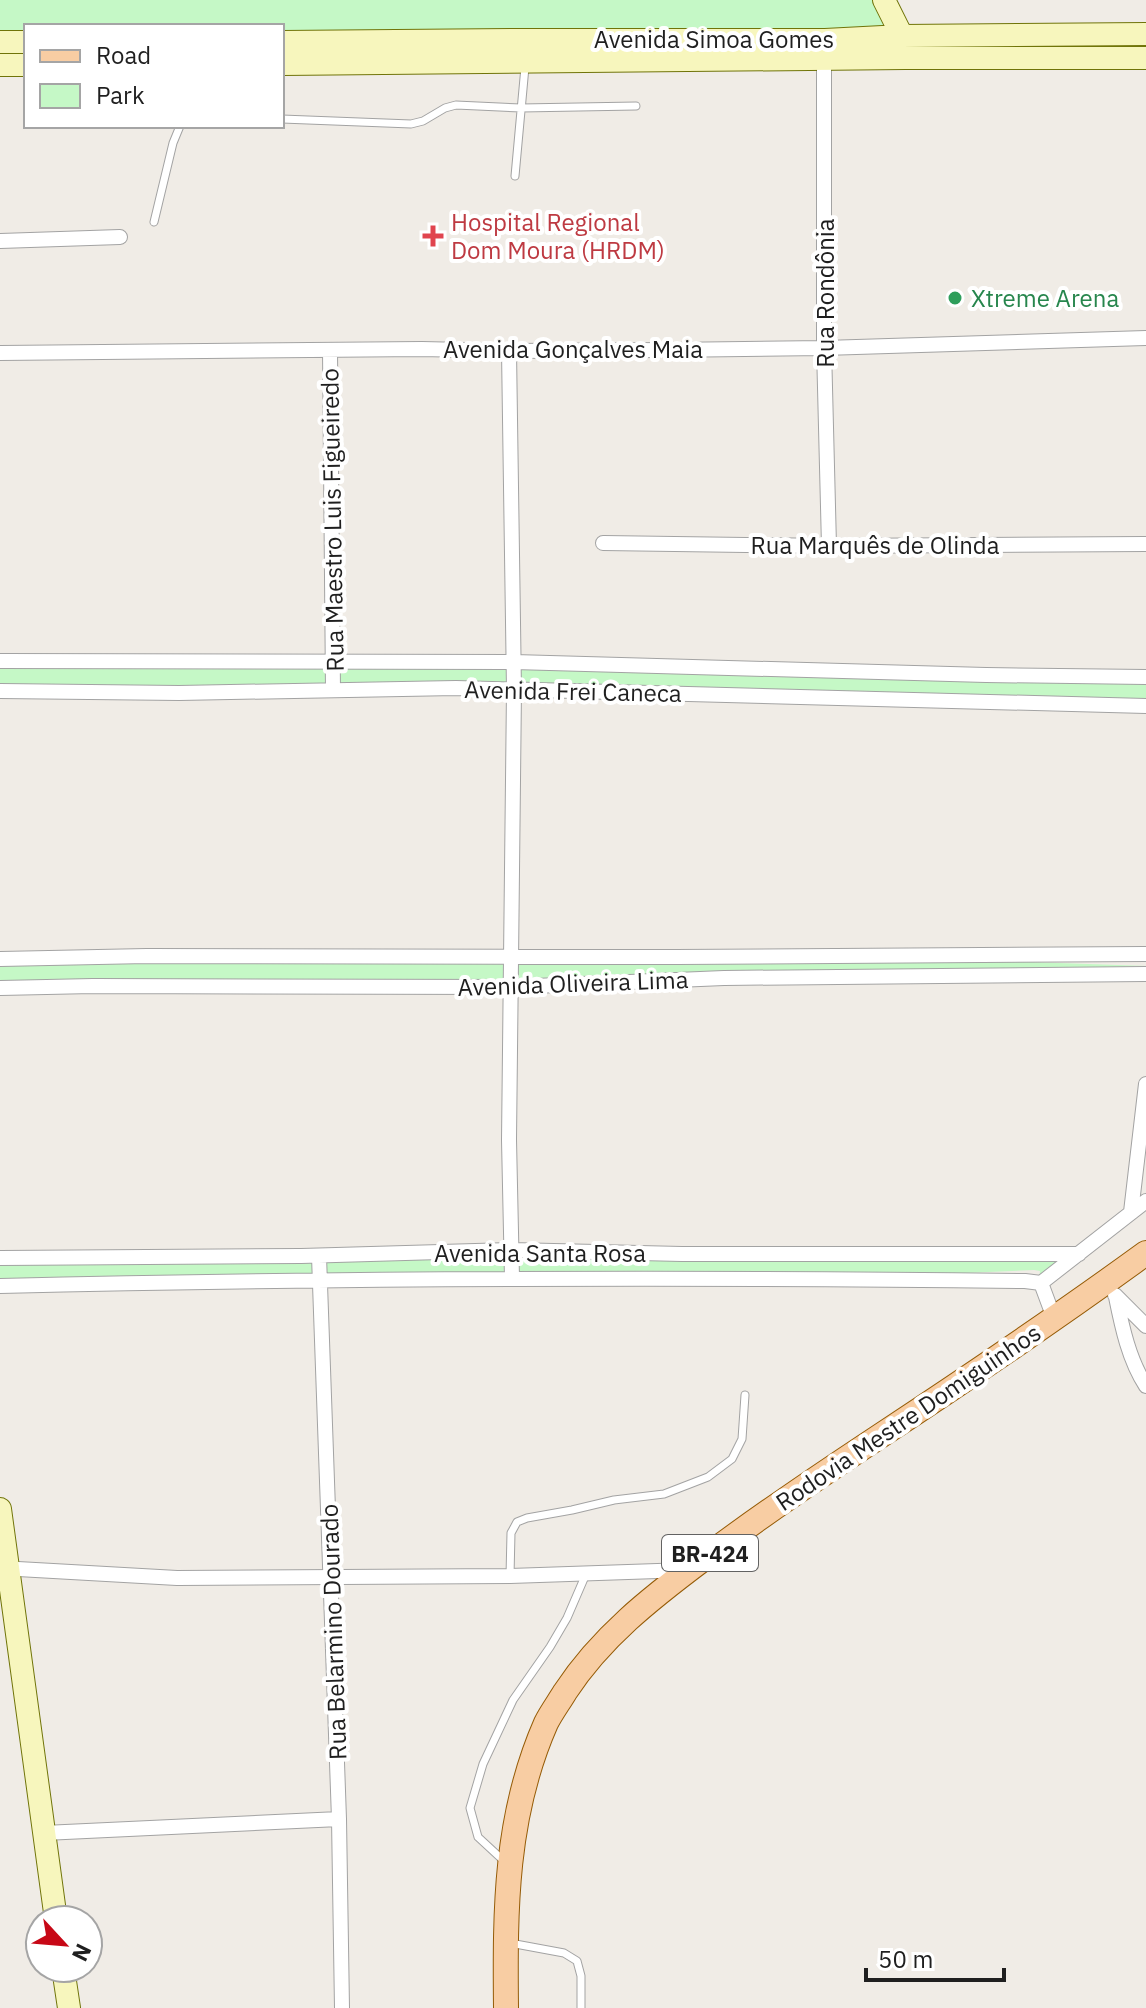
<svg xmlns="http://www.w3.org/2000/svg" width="1146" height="2008" viewBox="0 0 1146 2008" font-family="'IBM Plex Sans',sans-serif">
  <rect width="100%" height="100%" fill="#f0ece6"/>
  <path fill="#c5f8c6" d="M0,0h874l16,30 -608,6v-10h-256v13h-26z
    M329,666l-2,20h-327v-19z
    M338,666l172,1v18l-173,1z
    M518,667l628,13v22l-627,-16z
    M516,959h429l201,7 -185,9 -445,8z
    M506,960v22l-506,4v-22z
    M508,1255l-1,19 -181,2 -2,-16z
    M517,1257h552l-30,23 1,-9 -6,-1 -69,3h-448z
    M315,1260l1,16 -316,8v-23z"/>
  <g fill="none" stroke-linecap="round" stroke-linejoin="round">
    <defs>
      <path id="lane" d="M282,119l129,5 12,-3 22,-13 11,-3 65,3 115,-2
        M515,176l10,-109
        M154,222l19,-79 7,-17
        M510,1576l1,-43 6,-11 10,-4 45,-8 42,-10 50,-6 44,-17 24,-18 10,-20 3,-44
        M505,1862l-27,-25 -8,-29 13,-44 30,-64 37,-53 17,-29 19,-44
        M510,1943l54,10 13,8 4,15v32"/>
      <path id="street" d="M824,52v296l5,198
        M0,241l120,-4
        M330,350l3,340
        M509,351l5,339 -5,450 3,138
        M0,353l422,-4 87,2 156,-1 159,-2 322,-10
        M603,543l226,3 317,-2
        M0,661l514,1 472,13 160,2
        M0,691l179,2 277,-5 690,18
        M0,959l147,-3 529,1 470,-3
        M0,988l93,-2 418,1 213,-9 422,-4
        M1131,1212l15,-128
        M319,1256l20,563 3,189
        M0,1258l301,-2 210,-6 171,4h397
        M0,1286c342,-8 683,-9 1025,-5l16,2
        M1115,1295l31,31
        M1116,1297c6,30 13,63 30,89
        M1054,1318l-13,-35 105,-82
        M0,1568l177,10 333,-2 177,-6
        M44,1833l295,-14"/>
      <path id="secondary" d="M884,0l18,36 2,10
        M0,42h26
        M282,42l241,-2h302l77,-4 244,-2
        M282,64l623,-6h241
        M0,65h26
        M0,1509l56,411
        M63,1968l6,40"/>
      <path id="primary" d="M506,2008c-1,-99 -1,-192 40,-285 5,-10 13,-21 19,-31 36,-55 86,-94 138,-133 57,-43 115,-82 174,-121 91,-60 181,-121 269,-185"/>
    </defs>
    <use href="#lane" stroke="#a3a3a3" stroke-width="9"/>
    <use href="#street" stroke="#a3a3a3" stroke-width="16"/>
    <use href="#secondary" stroke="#707409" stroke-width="24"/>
    <use href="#primary" stroke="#955b06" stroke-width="26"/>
    <use href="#lane" stroke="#fff" stroke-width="7"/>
    <use href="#street" stroke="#fff" stroke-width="14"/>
    <use href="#secondary" stroke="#f7f6bd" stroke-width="22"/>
    <use href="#primary" stroke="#f8cda3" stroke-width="24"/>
  </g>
  <path fill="#e0444e" stroke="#fff" stroke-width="3" d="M429 224h8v8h8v8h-8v8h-8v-8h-8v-8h8z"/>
  <circle fill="#2e9e5b" stroke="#fff" stroke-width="3" cx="955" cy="298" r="8"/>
  <g text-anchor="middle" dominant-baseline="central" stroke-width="8" stroke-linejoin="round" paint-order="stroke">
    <rect fill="#fff" stroke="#626262" stroke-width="2" x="662" y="1535" width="96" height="36" rx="6"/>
    <g font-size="22" font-weight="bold" fill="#1f1f1f">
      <text x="710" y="1553">BR-424</text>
    </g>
    <g font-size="24" fill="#1f1f1f" stroke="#fff">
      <text x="714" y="39">Avenida Simoa Gomes</text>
      <text transform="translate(825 293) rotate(-90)">Rua Rondônia</text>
      <text x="573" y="349">Avenida Gonçalves Maia</text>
      <text transform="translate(332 520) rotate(-91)">Rua Maestro Luis Figueiredo</text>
      <text x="875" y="545">Rua Marquês de Olinda</text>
      <text transform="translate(573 691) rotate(1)">Avenida Frei Caneca</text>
      <text transform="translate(573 983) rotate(-2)">Avenida Oliveira Lima</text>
      <text x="540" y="1253">Avenida Santa Rosa</text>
      <text transform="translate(908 1417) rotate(-34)">Rodovia Mestre Domiguinhos</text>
      <text transform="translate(333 1632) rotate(-92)">Rua Belarmino Dourado</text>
    </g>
    <g font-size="24" fill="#be3a42" stroke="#fff" text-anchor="start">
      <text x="451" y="222">Hospital Regional<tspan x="451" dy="28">Dom Moura (HRDM)</tspan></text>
    </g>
    <g font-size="24" fill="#27864d" stroke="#fff" text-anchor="start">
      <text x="971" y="298">Xtreme Arena</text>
    </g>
  </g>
  <rect x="24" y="24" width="260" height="104" fill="#ffffff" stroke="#a5a5a5" stroke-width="2"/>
  <rect x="40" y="50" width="40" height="12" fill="#f8cda3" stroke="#a5a5a5" stroke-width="2"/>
  <text x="96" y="64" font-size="24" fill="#1f1f1f">Road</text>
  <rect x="40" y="84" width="40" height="24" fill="#c5f8c6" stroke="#a5a5a5" stroke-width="2"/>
  <text x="96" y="104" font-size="24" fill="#1f1f1f">Park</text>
  <g transform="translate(64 1944) rotate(116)"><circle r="38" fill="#ffffff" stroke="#a5a5a5" stroke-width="2"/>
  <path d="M0-6L14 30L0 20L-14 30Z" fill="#c70816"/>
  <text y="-12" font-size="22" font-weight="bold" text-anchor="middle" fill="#1f1f1f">N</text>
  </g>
  <path d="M866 1968v12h138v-12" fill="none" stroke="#1f1f1f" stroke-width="4"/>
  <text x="878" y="1968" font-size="24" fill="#1f1f1f" stroke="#ffffff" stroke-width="6" paint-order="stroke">50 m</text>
</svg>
